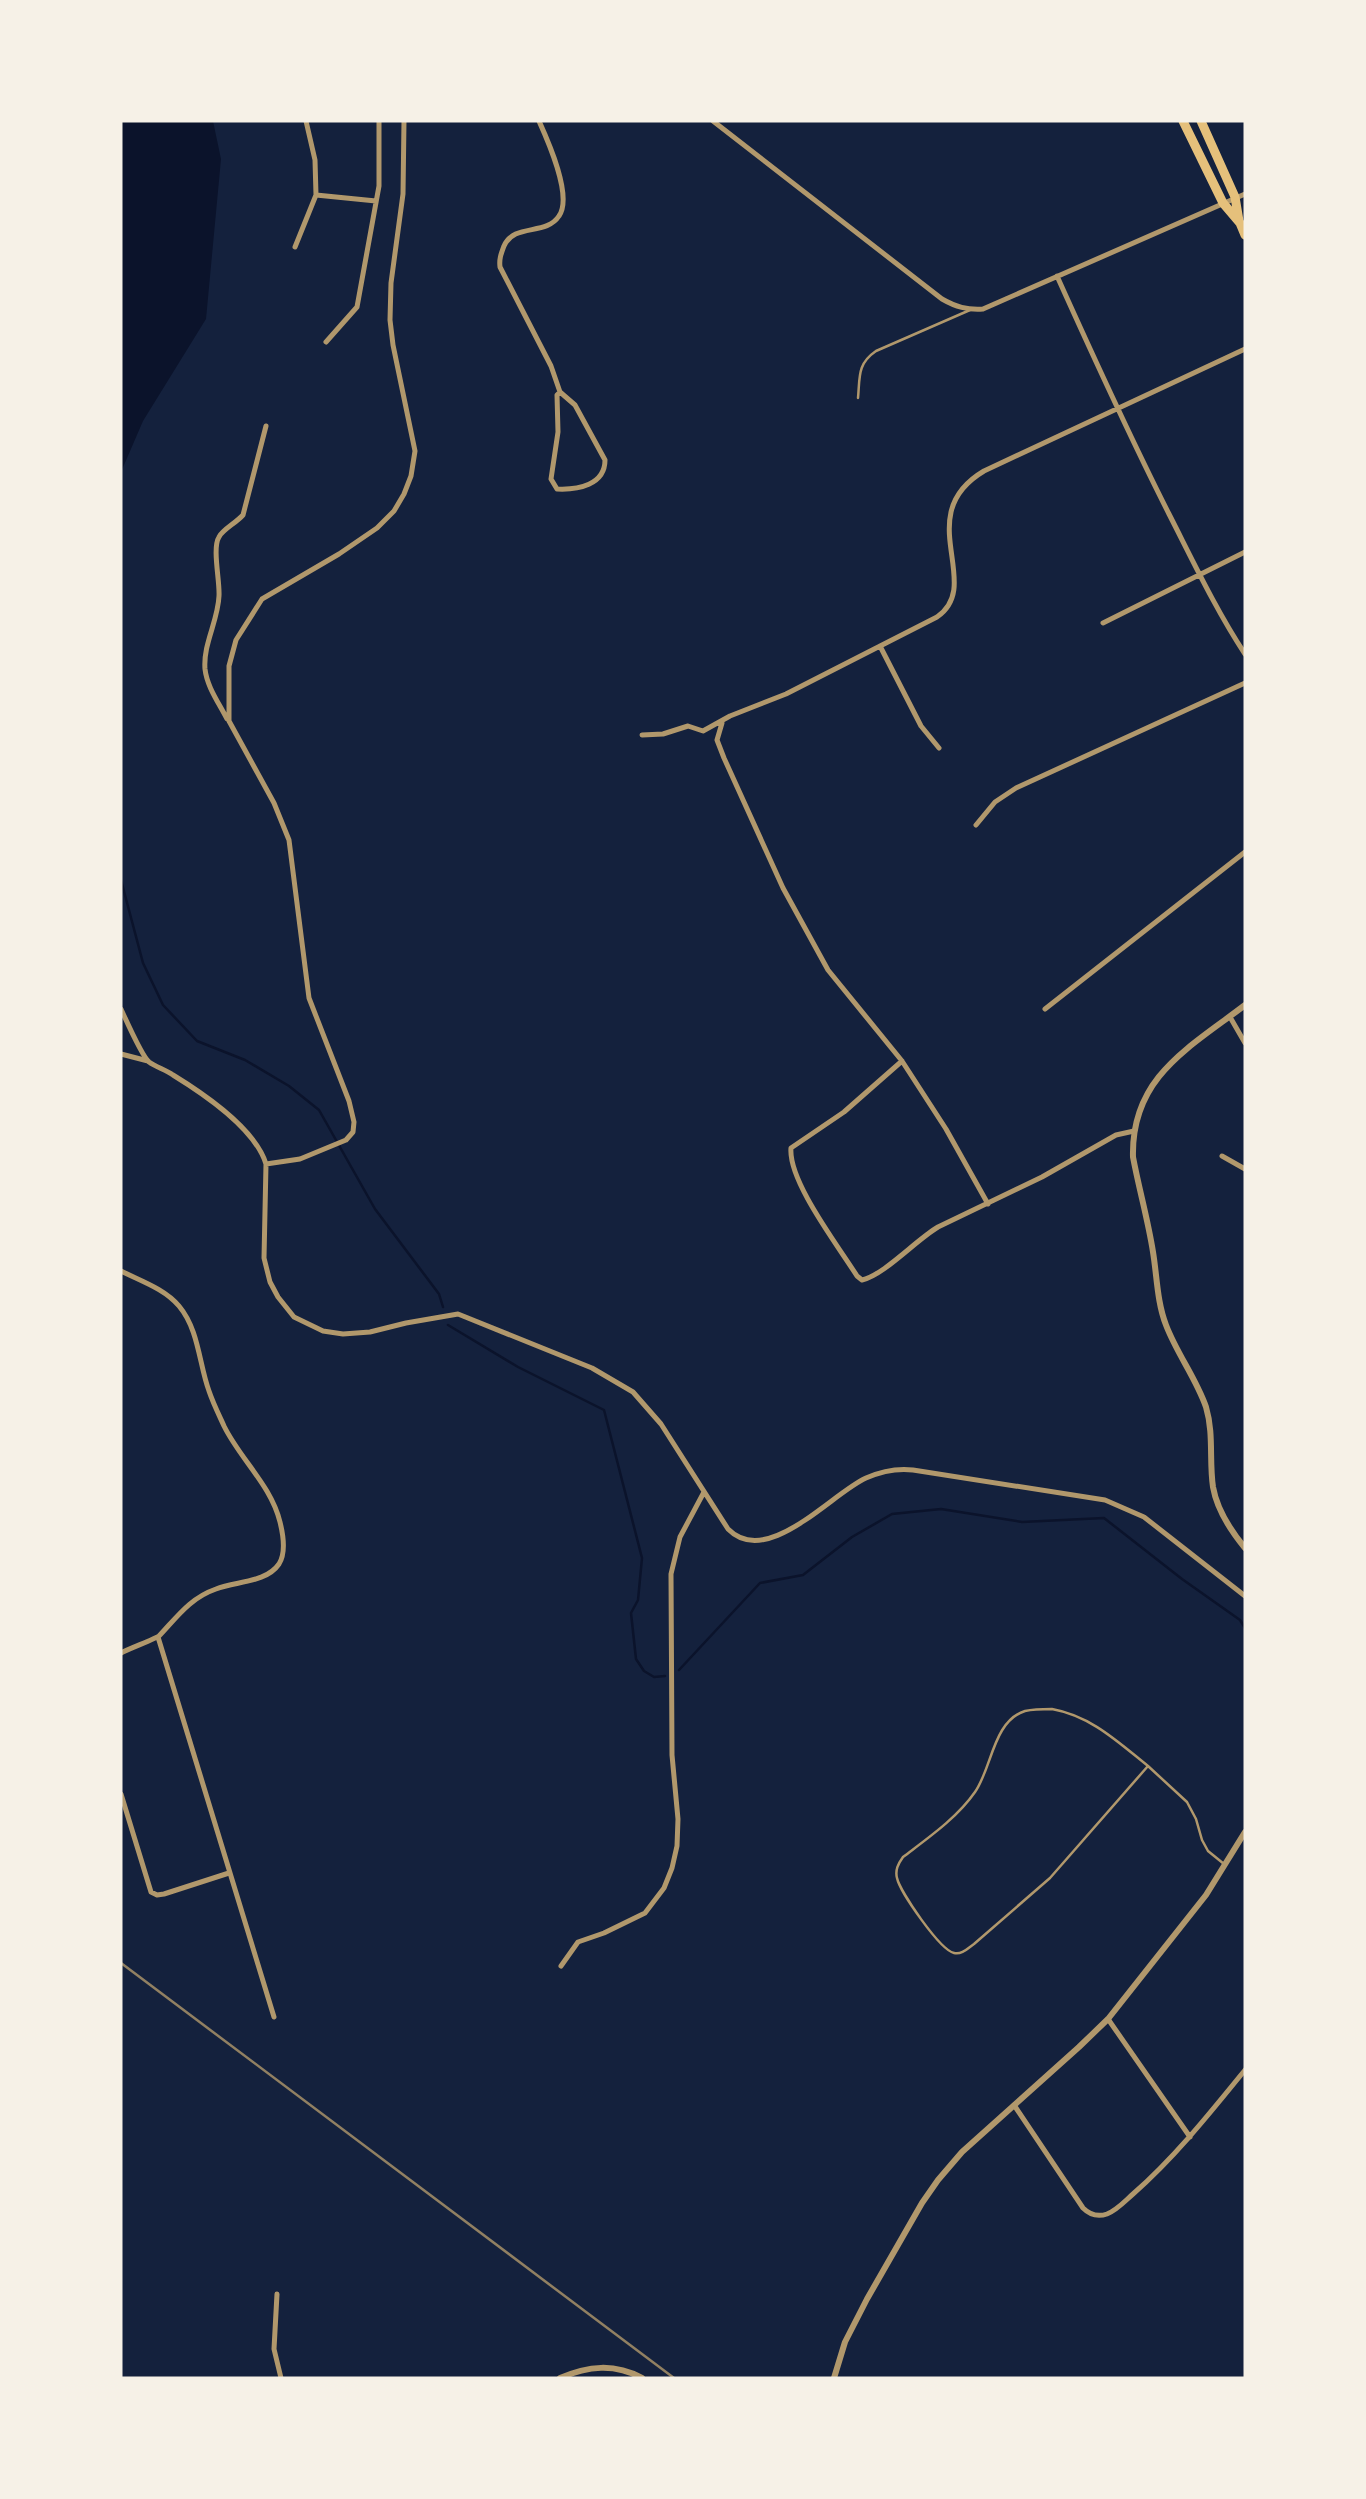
<svg xmlns="http://www.w3.org/2000/svg" width="1366" height="2499" viewBox="0 0 1366 2499" font-family="'Fira Sans Condensed',sans-serif">
  <rect width="100%" height="100%" fill="#14213d"/>
  <path fill="#0b132b" d="M121,121h92l8,38 -15,160 -63,102 -22,51z"/>
  <g fill="none" stroke-linecap="round" stroke-linejoin="round">
    <path stroke="#0b132b" stroke-width="2.5" d="M121,880l22,83 20,42 34,36 48,19 44,26 30,24 56,99 64,85 4,13
      M448,1325l70,42 86,43 38,148 -4,42 -7,13 5,46 8,12 10,6 11,-1
      M679,1670l81,-87 43,-8 49,-38 40,-23 49,-5 81,13 82,-4 78,61 58,41 5,8"/>
    <path stroke="#b1986c" stroke-width="2.5" d="M858,398c2,-21 -1,-34 18,-47l94,-41
      M1052,1709c39,7 66,33 96,57l-98,112 -76,66c-6,4 -12,11 -20,9 -14,-3 -54,-61 -57,-75 -2,-8 1,-14 6,-21 25,-19 54,-39 72,-65 17,-24 18,-71 50,-81 9,-2 19,-2 27,-2z
      M1148,1766l39,36 9,17 6,21 6,11 16,13"/>
    <path stroke="#b1986c" stroke-width="5" d="M539,121c9,20 34,75 20,95 -13,20 -45,7 -55,30 -3,8 -5,13 -4,21l51,99 9,26
      M713,121l229,178c14,8 25,11 41,10l262,-115
      M316,195l60,6
      M295,247l21,-52 -1,-35 -9,-39
      M1057,276c36,80 72,159 112,238 24,47 47,96 76,140
      M326,342l31,-35 22,-121v-65
      M560,392l15,13 30,55c0,25 -27,30 -48,29l-6,-10 7,-47 -1,-37z
      M1103,623l142,-71
      M880,646l41,80 18,22
      M227,719c-8,-16 -20,-32 -22,-50 -2,-25 13,-48 14,-73 1,-15 -7,-48 0,-59 3,-7 17,-14 24,-22l23,-89
      M722,723l-5,17 7,18 59,130 45,82 74,91 44,68 42,75
      M642,735l21,-1 25,-8 15,5 27,-15 56,-22 151,-77c48,-33 -27,-102 47,-146l261,-122
      M976,825l19,-23 21,-14 229,-105
      M121,1009c5,11 21,47 28,53 7,5 17,8 24,13 31,19 82,53 93,89l-2,94 6,24 8,15 16,20 29,14 20,3 27,-2 36,-9 52,-9 134,54 41,24 28,32 67,105c39,40 104,-36 138,-51 16,-7 30,-10 47,-8l192,30 39,17 101,79
      M1045,1009l200,-157
      M1230,1017l15,26
      M121,1054l27,7
      M902,1061l-58,51 -53,36c-3,33 48,99 66,128l5,4c22,-5 54,-40 76,-53l104,-50 74,-42 18,-4
      M1222,1156l23,13
      M266,1164l34,-5 46,-19 7,-8 1,-10 -5,-21 -40,-103 -20,-158 -15,-37 -45,-82v-55l7,-26 26,-41 77,-45 38,-26 17,-17 10,-17 7,-18 4,-25 -22,-106 -3,-25 1,-37 12,-89 1,-73
      M121,1271c20,10 44,18 58,35 20,24 20,58 30,85 4,12 10,24 15,35 16,33 47,59 56,96 3,12 6,31 -1,42 -13,19 -43,17 -63,25 -26,9 -39,28 -57,47 -4,3 -31,13 -38,17
      M158,1637l116,380
      M121,1794l30,98 6,3 7,-1 65,-21
      M561,1966l17,-24 26,-9 41,-20 19,-25 8,-20 5,-22 1,-27 -6,-64 -1,-181 9,-37 24,-45
      M1108,2019l82,118
      M1014,2105l69,103c7,7 15,9 24,6 10,-4 18,-13 26,-20 42,-37 77,-81 112,-124
      M277,2294l-3,55 7,29"/>
    <path stroke="#b1986c" stroke-width="6" d="M1245,1005c-56,43 -114,72 -112,152 6,32 15,63 20,95 4,24 4,50 13,73 11,29 30,53 40,82 8,27 3,53 7,80 4,23 18,44 32,61
      M560,2378c28,-12 54,-15 82,0
      M834,2378l11,-36 22,-43 55,-96 16,-23 24,-28 117,-105 29,-28 98,-124 39,-63"/>
    <path stroke="#e5c07b" stroke-width="9" d="M1183,121l40,82 17,20 5,12
      M1201,121l34,76 4,24"/>
    <path stroke="#918062" stroke-width="2.5" d="M121,1963l553,415"/>
  </g>
  <rect width="1366" height="2499" fill="none" stroke="#f6f1e7" stroke-width="245"/>
</svg>
